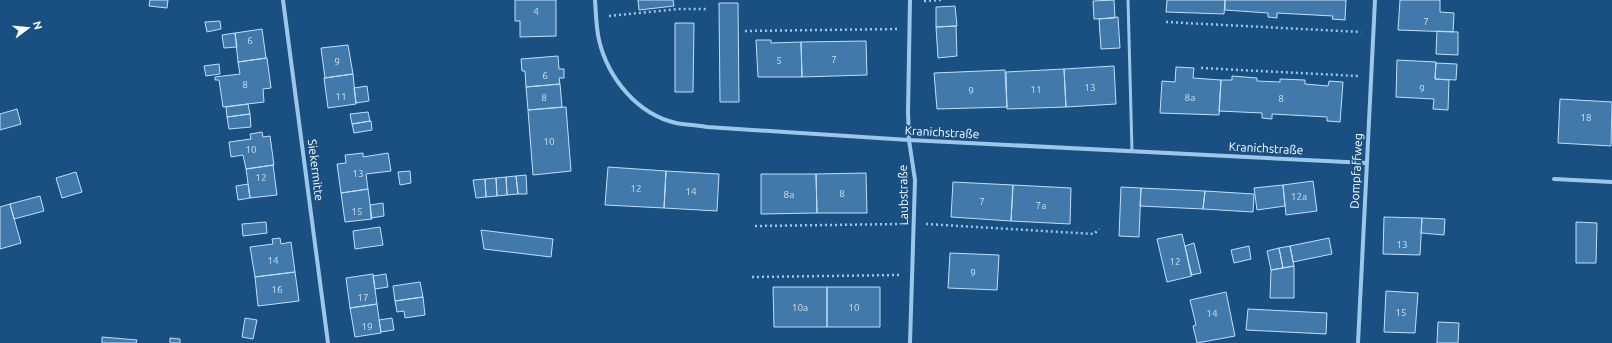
<svg xmlns="http://www.w3.org/2000/svg" width="1612" height="343" viewBox="0 0 1612 343" font-family="Ubuntu,sans-serif">
  <rect width="100%" height="100%" fill="#1a4f81"/>
  <path fill="#4279ab" stroke="#c2dff8" d="M150,0h18l-1,8 -18,-2z
    M515,0h41v36l-36,1v-16h-5z
    M638,0h35l1,6 -35,4z
    M1114,0l1,18 -21,1 -1,-18z
    M1167,0h58l-1,14 -58,-2z
    M1225,0h121l-1,20 -13,-1 1,-3 -56,-3v5l-9,-1v-4l-43,-3z
    M1400,0h40v12l14,1 -1,19 -55,-2z
    M719,3h19l1,99h-19z
    M955,6l2,20 -21,1v-20z
    M1118,17l2,31 -19,1 -2,-30z
    M220,21l1,8 -14,3 -2,-10z
    M675,23h19l-1,69h-18z
    M956,26l1,30 -19,2 -2,-31z
    M262,29l4,29 -28,4 -3,-29z
    M1437,31l21,1v23l-22,-1z
    M235,33l2,14 -13,1 -2,-13z
    M756,40h15v3l30,-1 1,35h-44z
    M866,41l1,34 -65,2 -1,-35z
    M348,45l5,29 -28,4 -4,-30z
    M558,56l1,13h5v9h-5l1,6 -34,3 -1,-16h-3l-1,-12z
    M267,58l4,30 -8,1 1,13 -41,5 -4,-27h-4v-3l25,-3 -2,-12z
    M1397,60l39,2 -1,17 14,1 -1,30 -15,-1 1,-10 -38,-2z
    M1436,63l21,1 -1,16 -21,-1z
    M219,64l1,10 -14,2 -2,-10z
    M1114,66l2,38 -50,3 -2,-38z
    M1176,67l18,1 -1,10 28,2 -2,35 -59,-2 2,-32 13,1z
    M1064,69l2,38 -59,2 -1,-37z
    M1005,70l2,37 -70,2 -3,-36z
    M353,74l3,30 -28,4 -4,-30z
    M1232,76l25,2v3l23,1v-3l25,1v4l23,2 1,-5 14,1 -3,40 -13,-1v-4l-55,-3v5l-10,-1v-5l-43,-2 2,-31h11z
    M560,84l2,23 -34,3 -2,-23z
    M367,86l2,15 -13,2 -2,-15z
    M1560,99l52,3 -1,44 -53,-3z
    M248,104l2,10 -23,3 -1,-10z
    M566,107l5,64 -38,4 -5,-65z
    M17,109l4,15 -21,6v-16z
    M368,112l2,9 -18,3 -2,-10z
    M250,114l1,13 -22,2 -2,-12z
    M371,121l1,9 -18,3 -2,-9z
    M262,132l1,5 7,-1 4,29 -28,4 -3,-14 -12,2 -2,-15 22,-3 -1,-5z
    M363,153v4l25,-4 3,18 -25,3 2,15 -27,4 -4,-29 9,-1 -1,-8z
    M273,165l4,30 -27,3 -4,-29z
    M608,167l58,4 -2,37 -59,-3z
    M410,171l1,12 -11,2 -2,-13z
    M666,171l53,3 -2,37 -53,-3z
    M76,172l6,20 -20,6 -6,-20z
    M866,173l1,40h-50l-1,-39z
    M761,174h55l1,39 -56,1z
    M526,175l1,19h-9l-2,-18z
    M516,176l2,18 -11,1 -1,-18z
    M506,177l1,18 -10,1 -1,-18z
    M496,178l1,18 -11,1 -1,-18z
    M485,179l1,18 -10,1 -3,-18z
    M1313,181l4,30 -31,4 -3,-30z
    M953,182l60,3 -2,36 -60,-4z
    M248,184l2,14 -12,2 -2,-14z
    M1013,185l58,3 -1,36 -59,-3z
    M1283,185l2,21 -28,4 -3,-22z
    M1121,187l20,1 -2,49 -20,-1z
    M1141,188l64,3 -2,18 -63,-3z
    M368,189l4,30 -27,3 -4,-29z
    M1205,191l49,3 -1,18 -50,-3z
    M40,196l4,15 -30,8 -4,-15z
    M383,203l1,13 -13,2 -1,-13z
    M10,204l11,39 -21,6v-42z
    M1384,217l38,1 -2,37 -37,-1z
    M1422,218l23,1 -1,16 -23,-2z
    M266,222l1,11 -24,3 -1,-12z
    M1576,222l21,1 -1,40h-20z
    M380,227l3,18 -28,4 -2,-18z
    M481,230l72,9 -2,18 -67,-8z
    M1182,234l10,42 -25,6 -10,-43z
    M280,238l1,6 10,-2 4,30 -40,5 -5,-30 23,-3 -1,-5z
    M1329,238l3,16 -39,8 -3,-16z
    M1194,243l7,30 -10,2 -6,-29z
    M1249,246l2,13 -17,4 -3,-13z
    M1290,246l4,20 -11,2 -4,-20z
    M1279,248l4,20 -12,2 -4,-19z
    M950,253l49,2 -2,35 -49,-2z
    M1294,266v32h-24l1,-28z
    M295,272l4,29 -41,5 -3,-29z
    M373,274l4,30 -27,4 -4,-30z
    M386,274l2,13 -13,2 -2,-13z
    M420,282l3,15 -28,4 -2,-15z
    M773,287h54v40h-53z
    M827,287h53v40h-53z
    M1386,291l32,2 -3,40 -31,-1z
    M1226,292l9,44 -38,7 -4,-17 3,-1 -6,-25z
    M423,297l2,18 -20,3 -1,-7 -7,1 -2,-11z
    M377,304l4,29 -26,4 -5,-29z
    M1248,309l79,4 -1,21 -80,-4z
    M245,318l12,2 -4,19 -11,-2z
    M392,318l2,12 -13,2 -2,-12z
    M1438,322l21,1 -1,20h-21z
    M102,337l35,3 -1,3h-34z
    M170,338l10,1v4h-10z"/>
  <g fill="none" stroke-linecap="round" stroke-linejoin="round">
    <path stroke="#9dc6eb" stroke-width="2.5" stroke-dasharray="2 3" stroke-linecap="butt" d="M924,1l17,-1
      M609,16l70,-7h27
      M1166,22l195,10
      M745,31l152,-2
      M1201,68l157,8
      M926,224l168,10 5,-5
      M755,226l146,-2
      M752,277l148,-2"/>
    <path stroke="#9dc6eb" stroke-width="3" d="M1128,0l4,151"/>
    <path stroke="#9dc6eb" stroke-width="4" d="M283,0l45,343
      M595,0c1,13 1,27 4,40 9,38 38,74 77,83 10,2 21,2 31,4l202,13 458,23
      M1554,179l58,3
      M910,343l5,-163 -6,-40 -1,-28 2,-112
      M1358,343l17,-343"/>
  </g>
  <g text-anchor="middle" dominant-baseline="central" stroke-width="3.5" stroke-linejoin="round" paint-order="stroke">
    <g font-size="10" fill="#d0deea">
      <text x="536" y="11">4</text>
      <text x="1426" y="21">7</text>
      <text x="250" y="40">6</text>
      <text x="834" y="59">7</text>
      <text x="779" y="60">5</text>
      <text x="337" y="61">9</text>
      <text x="545" y="75">6</text>
      <text x="245" y="84">8</text>
      <text x="1090" y="87">13</text>
      <text x="1422" y="88">9</text>
      <text x="1036" y="89">11</text>
      <text x="971" y="90">9</text>
      <text x="341" y="96">11</text>
      <text x="544" y="97">8</text>
      <text x="1190" y="97">8a</text>
      <text x="1281" y="98">8</text>
      <text x="1586" y="117">18</text>
      <text x="549" y="141">10</text>
      <text x="251" y="149">10</text>
      <text x="358" y="173">13</text>
      <text x="261" y="177">12</text>
      <text x="636" y="188">12</text>
      <text x="691" y="191">14</text>
      <text x="842" y="193">8</text>
      <text x="789" y="194">8a</text>
      <text x="1299" y="196">12a</text>
      <text x="982" y="201">7</text>
      <text x="1041" y="205">7a</text>
      <text x="357" y="211">15</text>
      <text x="1402" y="244">13</text>
      <text x="273" y="260">14</text>
      <text x="1175" y="261">12</text>
      <text x="973" y="272">9</text>
      <text x="277" y="289">16</text>
      <text x="363" y="297">17</text>
      <text x="800" y="307">10a</text>
      <text x="854" y="307">10</text>
      <text x="1401" y="312">15</text>
      <text x="1212" y="313">14</text>
      <text x="367" y="326">19</text>
    </g>
    <g font-size="12" fill="#fff" stroke="#1a4f81">
      <text transform="translate(942 132) rotate(3)">Kranichstraße</text>
      <text transform="translate(1266 148) rotate(3)">Kranichstraße</text>
      <text transform="translate(316 170) rotate(83)">Siekermitte</text>
      <text transform="translate(1356 171) rotate(-87)">Dompfaffweg</text>
      <text transform="translate(903 195) rotate(-91)">Laubstraße</text>
    </g>
  </g>
  <g transform="translate(28 28) rotate(74)" stroke="#1a4f81" stroke-width="3" paint-order="stroke">
  <path d="M0-3L7 15L0 10L-7 15Z" fill="#ffffff"/>
  <text y="-6" font-size="11" font-weight="bold" text-anchor="middle" fill="#ffffff">N</text>
  </g>
</svg>
